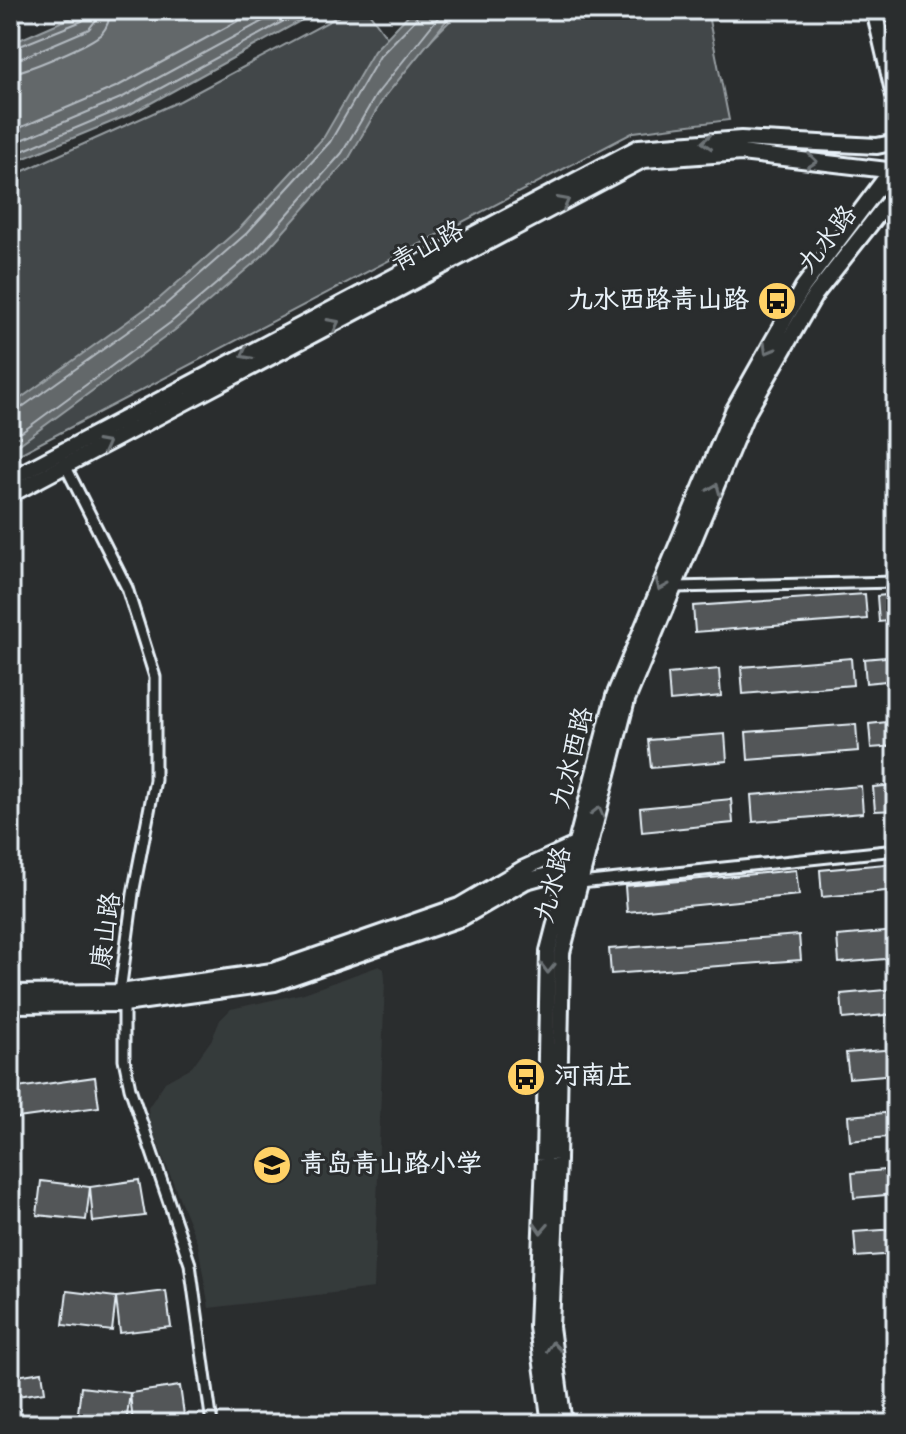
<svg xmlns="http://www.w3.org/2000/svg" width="906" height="1434" viewBox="0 0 906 1434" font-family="Kalam,'LXGW WenKai TC',sans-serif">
  <rect width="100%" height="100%" fill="#2a2d2e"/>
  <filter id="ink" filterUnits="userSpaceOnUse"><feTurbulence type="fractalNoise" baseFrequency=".0125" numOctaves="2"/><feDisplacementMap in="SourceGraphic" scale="16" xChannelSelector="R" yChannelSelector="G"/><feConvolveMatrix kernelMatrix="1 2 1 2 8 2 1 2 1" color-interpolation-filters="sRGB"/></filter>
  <g filter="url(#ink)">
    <path fill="#363a3b" d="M379,966l5,3 1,10 -11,309 -165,20 -11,-63 -49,-123 -1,-14 17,-26 27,-15 20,-28 8,-19 11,-11 73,-16z"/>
    <path fill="#424648" stroke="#959ca0" stroke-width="2" d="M350,10h17l39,54 55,-54h246l22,110 -95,12 -624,327v-282l170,-76z"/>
    <path fill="#63686b" stroke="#989fa3" stroke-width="2" d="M88,10h232l-189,104 -121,50v-120z
      M413,10h42l-72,89 -34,59 -88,99 -86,73 -158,116 -7,-13v-27l150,-108 81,-71 83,-90 50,-86z"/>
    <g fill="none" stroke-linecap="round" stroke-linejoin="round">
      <path stroke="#b3bac0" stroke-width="2" d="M10,50l72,-29 5,-5 1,-6
        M10,61l9,-2 70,-30 7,-9 2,-10
        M10,73c15,-1 82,-29 92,-40 6,-7 8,-14 8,-23
        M10,132l108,-46 140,-76
        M10,145l113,-48 160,-87
        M10,156l118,-50 176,-96
        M10,411l8,-1 147,-105 82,-72 83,-91 50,-86 36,-37 2,-9
        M10,431l12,1 148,-109 85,-72 87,-98 34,-58 68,-85"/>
    </g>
    <path fill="#535759" stroke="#e8f1f8" stroke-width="2" d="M865,594l2,25 -172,13 -2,-26z
      M896,594v26l-17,2 -2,-26z
      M896,656v24l-30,3 -2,-24z
      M851,658l2,27 -110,9 -2,-27z
      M719,669l2,27 -51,5 -2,-27z
      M896,721v25l-25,2 -2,-24z
      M856,724l2,27 -110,9 -2,-28z
      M725,734l2,27 -76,7 -3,-28z
      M896,785v25l-21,1 -2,-24z
      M861,786l2,27 -110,9 -2,-27z
      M731,799l2,24 -91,9 -2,-24z
      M896,863v27l-74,7 -2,-27z
      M796,870l3,25 -172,17 -2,-26z
      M896,931v27l-57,5 -2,-27z
      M799,935l2,25 -190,14 -2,-25z
      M896,989v25l-53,5 -2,-25z
      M896,1049v25l-47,4 -3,-25z
      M95,1077l4,30 -89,12v-30z
      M896,1112v24l-46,5 -2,-25z
      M896,1169v25l-42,4 -2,-25z
      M139,1180l6,36 -52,6 -3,-35z
      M41,1181l49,6 -4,33 -49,-5z
      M896,1229v25l-40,3 -2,-25z
      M67,1291l49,6 -4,34 -49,-6z
      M166,1291l5,36 -51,6 -4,-36z
      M42,1372l3,20 -35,5v-20z
      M180,1386l5,36 -52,2 -3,-31z
      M81,1387l49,6 -4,31 -49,-3z"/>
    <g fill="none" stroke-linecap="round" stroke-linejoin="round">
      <defs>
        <path id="street" d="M64,463l63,125 28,89v103l-22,114 -13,98 4,12v55l6,29 60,176 22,160
          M675,587l221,-5
          M580,883l316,-33"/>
        <path id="secondary" d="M874,10l22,94
          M891,10l5,21
          M10,479l629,-332 102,-8 136,7 19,-4
          M10,495l633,-335 98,-7 155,18
          M10,993l110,-1 152,-21 187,-65 63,-37 53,-24 6,2
          M10,1005l114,-1 151,-21 187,-65 64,-37 51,-14
          M550,1424l-13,-97 7,-167 4,-209 66,-255 119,-285 70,-124 93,-123
          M564,1424l-13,-97 7,-167 4,-207 65,-253 118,-283 70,-122 81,-103"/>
      </defs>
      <use href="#street" stroke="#e8f1f8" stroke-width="15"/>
      <use href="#secondary" stroke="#e8f1f8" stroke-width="20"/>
      <use href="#street" stroke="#2a2d2e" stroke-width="9"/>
      <use href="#secondary" stroke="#2a2d2e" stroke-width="14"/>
    </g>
    <defs><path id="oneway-chevron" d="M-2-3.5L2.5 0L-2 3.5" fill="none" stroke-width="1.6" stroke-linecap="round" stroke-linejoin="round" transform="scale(2)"/></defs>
    <g stroke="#6c7275">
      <use href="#oneway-chevron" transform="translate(707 142) rotate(176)"/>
      <use href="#oneway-chevron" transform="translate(812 161) rotate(6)"/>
      <use href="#oneway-chevron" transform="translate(564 202) rotate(-28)"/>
      <use href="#oneway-chevron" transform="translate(334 324) rotate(-28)"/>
      <use href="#oneway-chevron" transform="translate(768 349) rotate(120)"/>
      <use href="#oneway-chevron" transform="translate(246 354) rotate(152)"/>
      <use href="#oneway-chevron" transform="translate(104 445) rotate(-28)"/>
      <use href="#oneway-chevron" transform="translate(715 489) rotate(-68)"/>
      <use href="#oneway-chevron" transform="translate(661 585) rotate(113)"/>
      <use href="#oneway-chevron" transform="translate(598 812) rotate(-76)"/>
      <use href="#oneway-chevron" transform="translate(548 968) rotate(91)"/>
      <use href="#oneway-chevron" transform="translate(541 1228) rotate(93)"/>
      <use href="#oneway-chevron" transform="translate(553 1347) rotate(-96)"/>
    </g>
  </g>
  <defs>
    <symbol id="bus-disc" viewBox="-11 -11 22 22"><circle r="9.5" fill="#ffd166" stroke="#2a2d2e"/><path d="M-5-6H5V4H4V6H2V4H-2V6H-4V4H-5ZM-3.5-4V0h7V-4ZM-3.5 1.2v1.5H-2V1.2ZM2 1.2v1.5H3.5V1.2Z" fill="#111"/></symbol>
    <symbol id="school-disc" viewBox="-11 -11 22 22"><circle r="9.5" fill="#ffd166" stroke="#2a2d2e"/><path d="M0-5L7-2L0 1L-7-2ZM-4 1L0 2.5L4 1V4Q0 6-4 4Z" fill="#111"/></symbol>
  </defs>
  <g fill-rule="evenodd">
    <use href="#bus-disc" x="755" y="279" width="44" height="44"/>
    <use href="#bus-disc" x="504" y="1055" width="44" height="44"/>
    <use href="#school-disc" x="250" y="1143" width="44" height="44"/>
  </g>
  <g text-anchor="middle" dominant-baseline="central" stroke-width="6" stroke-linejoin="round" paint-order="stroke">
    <g font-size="26" fill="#e8f1f8" stroke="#2a2d2e">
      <text transform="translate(828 240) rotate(-52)">九水路</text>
      <text transform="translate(428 247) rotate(-28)">青山路</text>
      <text transform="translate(573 758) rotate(-76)">九水西路</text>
      <text transform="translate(554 885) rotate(-76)">九水路</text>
      <text transform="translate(107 931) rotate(-82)">康山路</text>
    </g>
    <g font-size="26" font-weight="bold" fill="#e8f1f8" stroke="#2a2d2e" text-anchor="start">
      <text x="749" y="301" text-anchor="end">九水西路青山路</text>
      <text x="554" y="1077">河南庄</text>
      <text x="300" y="1165">青岛青山路小学</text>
    </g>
  </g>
  <rect width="906" height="1434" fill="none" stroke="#2a2d2e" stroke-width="40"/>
  <rect x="20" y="20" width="866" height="1394" fill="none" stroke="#e8f1f8" stroke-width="3" filter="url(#ink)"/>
</svg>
